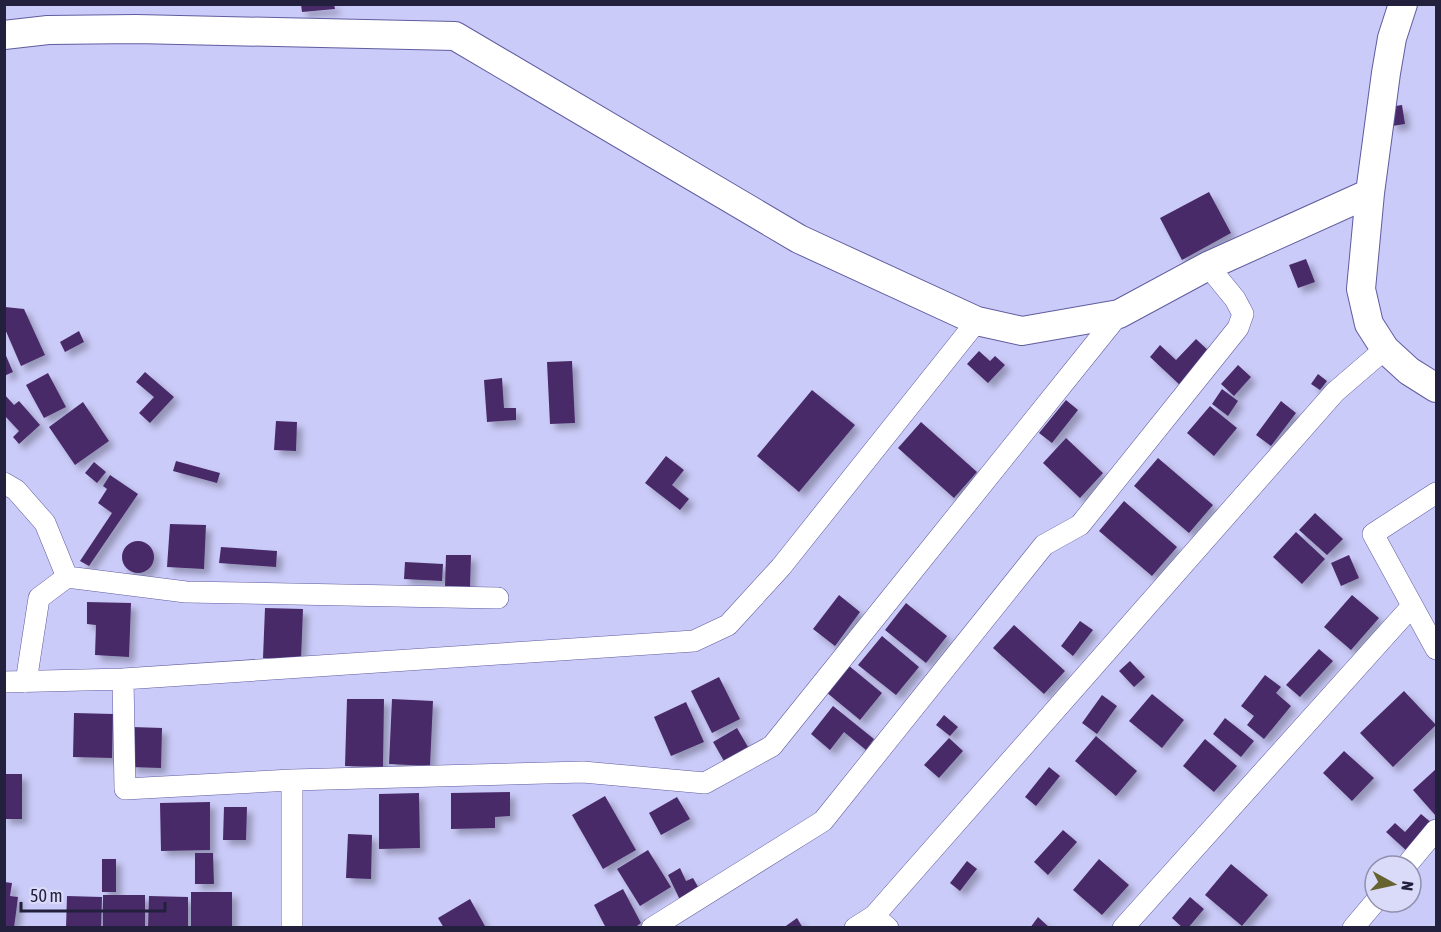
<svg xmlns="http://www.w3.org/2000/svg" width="1441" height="932" viewBox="0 0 1441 932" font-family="'Asap Condensed',sans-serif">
  <defs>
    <filter id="shadow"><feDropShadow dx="5.5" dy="5.5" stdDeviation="3" flood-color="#0004"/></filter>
  </defs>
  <rect width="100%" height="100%" fill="#cbcbf9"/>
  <path fill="#492a67" filter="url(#shadow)" d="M301,4h33l1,5 -33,3z
    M1402,105l3,19 -13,2 -3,-19z
    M1209,192l22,41 -49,27 -22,-42z
    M1306,259l9,23 -17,6 -9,-23z
    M5,307l19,2 21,46 -24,11 -16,-37z
    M79,331l5,11 -19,10 -5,-10z
    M1196,339l15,14 -30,33 -31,-29 10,-12 16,15z
    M4,351l9,21 -9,4z
    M979,351l11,10 5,-5 10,9 -17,18 -21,-19z
    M572,361l3,62 -25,1 -3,-62z
    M1238,365l13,12 -17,19 -13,-12z
    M145,372l29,25 -24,26 -11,-10 15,-16 -18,-15z
    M48,373l18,34 -22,11 -18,-33z
    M1318,374l9,7 -7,9 -9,-6z
    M502,378l2,30h12v12l-29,2 -3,-42z
    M1222,389l16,12 -10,15 -16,-12z
    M812,390l43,35 -56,67 -42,-36z
    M4,394l10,11 5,-4 21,24 -21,19 -6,-7 6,-6 -15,-16z
    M1066,400l12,10 -26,33 -13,-10z
    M1281,401l15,12 -25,33 -15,-11z
    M83,402l26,39 -34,24 -26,-38z
    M1210,406l27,22 -23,28 -27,-23z
    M276,421l21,1 -1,29 -22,-1z
    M921,422l56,50 -23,26 -56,-50z
    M1066,438l37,35 -23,25 -37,-35z
    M666,456l18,14 -12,15 17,14 -9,11 -35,-27z
    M1158,458l55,47 -24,28 -55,-47z
    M176,461l44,12 -3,10 -44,-12z
    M94,462l12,10 -9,11 -12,-10z
    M110,475l28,19 -49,72 -9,-5 32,-48 -14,-10 9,-14 -4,-3z
    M1124,501l53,46 -25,29 -53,-45z
    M1315,513l28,26 -16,16 -28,-25z
    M170,524l36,1 -2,44 -37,-2z
    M1296,532l29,27 -23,25 -29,-27z
    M122 557a16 16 0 1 1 32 0a16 16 0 1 1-32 0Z
    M221,547l56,4 -1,16 -57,-4z
    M446,555h25l-1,32 -25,-1z
    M1349,555l10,23 -18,8 -10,-23z
    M405,562l38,2 -1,17 -38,-2z
    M839,595l21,17 -25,34 -22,-17z
    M1352,595l27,23 -28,32 -27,-23z
    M87,602l44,1 -2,54 -34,-2 1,-30 -9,-1z
    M906,603l41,33 -21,27 -41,-33z
    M265,608l38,1 -2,51 -38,-2z
    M1080,621l13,9 -20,26 -12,-10z
    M1014,625l51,46 -21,23 -51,-46z
    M882,636l37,31 -23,28 -38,-30z
    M1319,649l14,12 -33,36 -14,-12z
    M1130,661l15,16 -11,10 -15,-16z
    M848,665l34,28 -22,27 -34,-28z
    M1265,675l16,12 -5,6 15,13 -27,33 -17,-14 7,-9 -13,-10z
    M719,677l21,42 -28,14 -21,-42z
    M1404,691l32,34 -43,42 -33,-34z
    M1152,694l32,26 -22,28 -33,-27z
    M1102,695l15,11 -20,28 -15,-11z
    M347,699h37l-1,68 -38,-1z
    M392,699l41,2 -3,65 -41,-2z
    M686,702l18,40 -33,14 -17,-39z
    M833,706l41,33 -8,11 -22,-18 -14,18 -19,-16z
    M74,713l39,1 -1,44 -39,-1z
    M944,715l14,12 -8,9 -14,-11z
    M1225,718l29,23 -13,16 -28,-23z
    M132,727l30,1 -1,40 -31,-1z
    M737,728l11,19 -24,14 -11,-19z
    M1096,736l41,35 -21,25 -41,-35z
    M949,738l14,13 -24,27 -15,-13z
    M1205,739l32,27 -23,26 -31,-26z
    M1344,751l30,27 -22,23 -29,-28z
    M1049,767l11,9 -24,30 -11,-9z
    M1436,769v47l-23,-26z
    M4,774h18v45h-18z
    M510,792v24l-15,1v11l-44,1v-36z
    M419,793l1,55 -41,1v-55z
    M605,796l31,54 -33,19 -31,-54z
    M677,797l13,22 -29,16 -12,-22z
    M210,802v48l-49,1 -1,-48z
    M224,807h23l-1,33h-23z
    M1421,814l12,10 -25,28 -22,-20 9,-9 10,9z
    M1063,830l14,12 -29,33 -14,-13z
    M348,834l24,1 -1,44 -25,-1z
    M648,850l23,37 -31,19 -23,-37z
    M195,853h18l1,31h-19z
    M102,859h14v33h-14z
    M1099,859l30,26 -27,30 -29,-25z
    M967,861l10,8 -17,22 -10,-8z
    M1231,864l37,31 -26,31 -37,-31z
    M680,868l6,13 7,-3 8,14 -20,10 -13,-27z
    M4,882l8,1 -2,13 8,1 -4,31h-10z
    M623,889l18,34 -7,5h-28l-12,-23z
    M191,892h41v36h-41z
    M103,895h42v33h-42z
    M67,896l35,1 -1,31h-35z
    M149,896l39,1v31h-40z
    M1190,897l14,12 -16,19h-5l-11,-10z
    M470,899l16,29h-42l-6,-10z
    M1038,917l12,11h-20z
    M797,918l6,10h-20z"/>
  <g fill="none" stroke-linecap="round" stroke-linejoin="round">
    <defs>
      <path id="street" d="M4,483l12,7 29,33 22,54
        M1436,493l-63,41 63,115
        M123,679l2,110 167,-9 291,-8 122,11 67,-37 347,-432
        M4,682l119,-3 571,-38 34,-16 53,-58 196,-246
        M26,682l13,-84 28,-21 119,15 312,6
        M1406,866l30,-36
        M874,916l14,12
        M292,928v-148
        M652,928l171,-107 221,-276 36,-20 158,-197 5,-14 -8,-15 -27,-33
        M855,928l19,-12 461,-524 50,-43
        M1123,928l289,-322
        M1353,928l22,-26"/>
      <path id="secondary" d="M1403,4l-11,34 -6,35 -16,120 -9,96 8,35 16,25 24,22 27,17
        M4,35l44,-5 88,-1 319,7 344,203 178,82 45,10 97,-17 89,-48 162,-73"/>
    </defs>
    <use href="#street" stroke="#605c9f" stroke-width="22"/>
    <use href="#secondary" stroke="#605c9f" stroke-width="30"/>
    <use href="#street" stroke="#fff" stroke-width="21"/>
    <use href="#secondary" stroke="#fff" stroke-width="28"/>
  </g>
  <rect width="1441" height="932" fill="none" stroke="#22203d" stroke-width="12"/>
  <g transform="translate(1393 884) rotate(98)"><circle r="28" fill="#dadaf9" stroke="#9090ae" stroke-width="1.5"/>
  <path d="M0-4.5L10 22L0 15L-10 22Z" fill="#676330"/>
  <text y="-9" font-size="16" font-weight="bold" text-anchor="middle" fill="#22203d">N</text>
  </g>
  <path d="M21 902v9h144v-9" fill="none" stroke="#22203d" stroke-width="3"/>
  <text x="30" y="902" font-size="18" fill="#22203d" stroke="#dadaf9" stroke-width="4.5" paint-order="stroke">50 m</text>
</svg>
